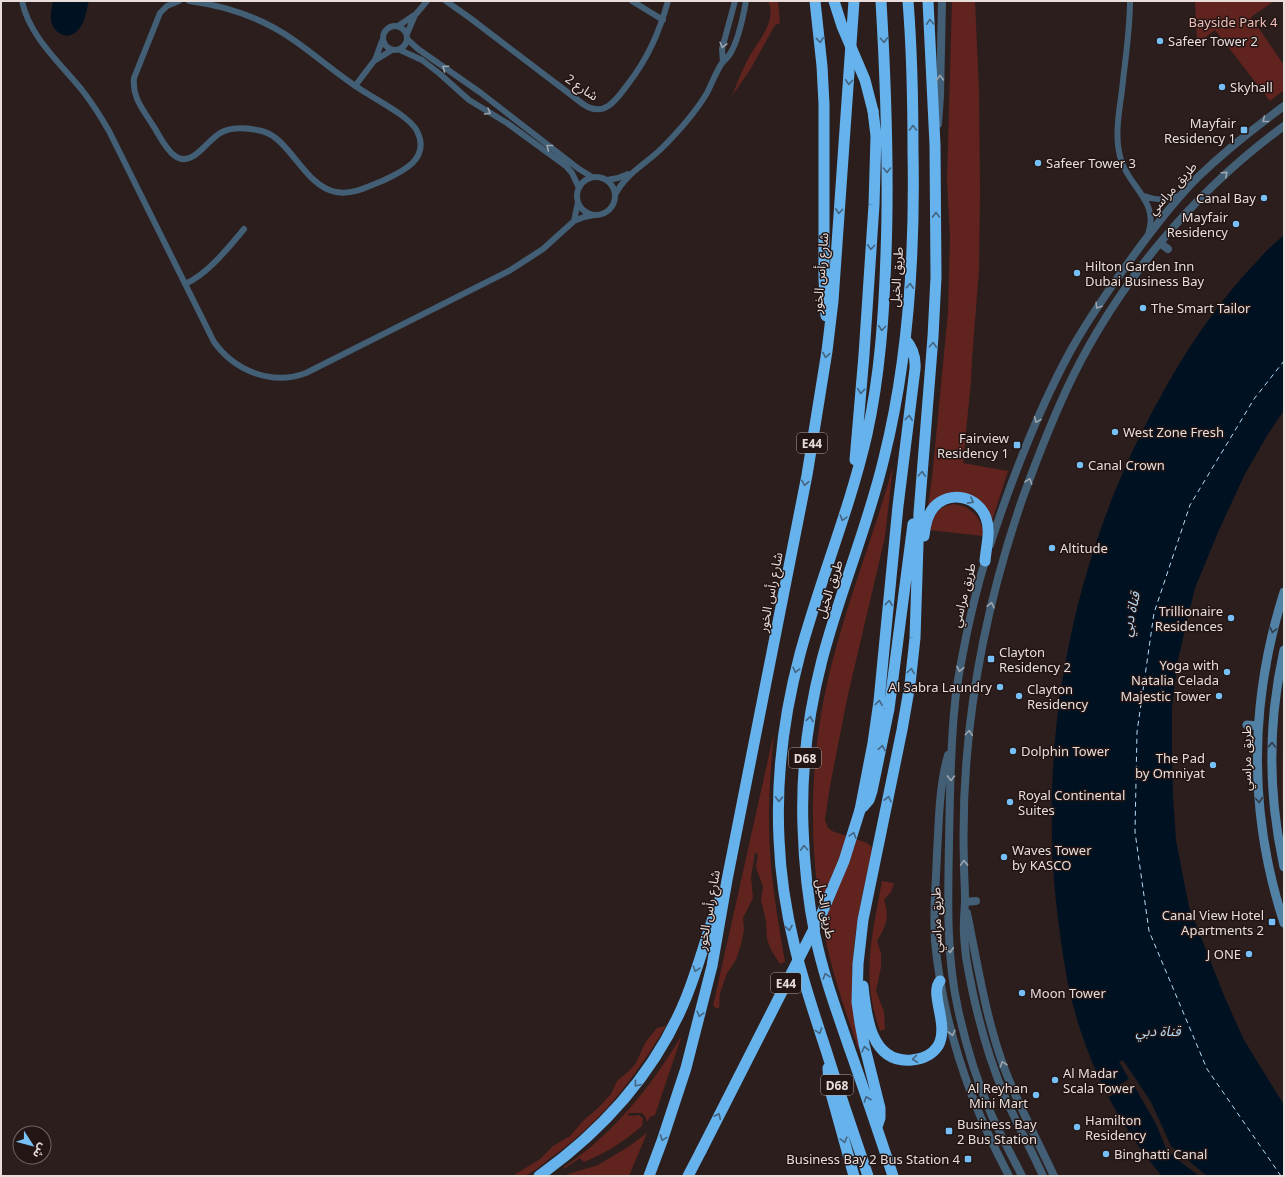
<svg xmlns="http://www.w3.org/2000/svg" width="1285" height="1177" viewBox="0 0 1285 1177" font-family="'Noto Sans','Noto Sans Arabic',sans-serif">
  <rect width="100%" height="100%" fill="#2b1e1d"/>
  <path fill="#392522" d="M1284,728v84l-2,-11v-37z"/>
  <path fill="#61231e" d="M768,1h10l2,22 -5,2 -25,45 -18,26c5,-12 9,-24 15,-35 9,-18 31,-39 21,-60z
    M952,1h23l4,90 1,101 -1,78 -7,89 -1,22 -8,82 45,8 -17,53 -21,-29 -43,18 5,-35 16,-166 2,-74 -3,-58z
    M1195,1h79l-23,16 33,48v25l-14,11 -55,-71 -18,14z
    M893,466l-8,71 -38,162 -17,87 -5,34 3,8 4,3 35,12 4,3 1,6c-8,35 -17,71 -19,108 -3,31 3,63 7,94 -12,-36 -25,-71 -33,-108 -20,-92 -19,-191 5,-283 17,-67 43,-131 61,-197z
    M953,504c18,2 30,14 30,32l-55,-6c7,-17 7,-21 25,-26z
    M774,733c-3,29 -5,59 -5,89 0,47 8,94 16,140l-5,2 -9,-14 -4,-11 -1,-18 -5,-21 2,-13 -7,-20 2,-13 -3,-1 -4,24 2,21 -10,20 1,12 -3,14 -5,16 -9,13 -7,20 -1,16 -6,-3z
    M882,881l12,2 -3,9 -7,8c6,17 2,26 -7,41l4,12v14l-5,24 8,21 1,17 -5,2c-5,-15 -9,-30 -10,-46 -3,-34 6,-70 12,-104z
    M666,1026c-32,53 -64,95 -114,131 -8,6 -17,14 -25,18 -4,2 -11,1 -15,1l27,-16 14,-14 17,-10 14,-16 13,-11 14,-15 6,-13 11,-9 8,-9 9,-20 12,-15z
    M680,1038h1l-26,77 -5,2 -3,5 -2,-6 -3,-3h-13l-2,2 4,1 8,-1 4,3 -1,8c-17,15 -36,27 -58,36l-4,-4 -16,11v-2c48,-32 87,-80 116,-129z
    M647,1133l-18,43h-26l-2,-1 -1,1h-38l36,-11 30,-18z"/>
  <path fill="#001222" d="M53,1h36c-3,10 -4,22 -11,29 -10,12 -25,3 -27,-10 -1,-6 1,-13 2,-19z
    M1284,235v175l-19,29 -21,37 -25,54 -24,58 -17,71 -6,47v43l1,47 3,44 13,67 36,91 19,42 40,65v71h-122c-48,-56 -81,-125 -95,-198 -5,-25 -8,-51 -11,-76 -18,-175 20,-356 106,-508 26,-48 58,-94 96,-134 8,-9 17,-17 26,-25z"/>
  <path fill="#2b1e1d" d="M1123,1060l28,42 20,44 36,30h-8l-32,-25 -11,-27 -23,-40 -24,13 -3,-4 23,-14 -10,-17z"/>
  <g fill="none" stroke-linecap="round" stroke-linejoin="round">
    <path stroke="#b6dcfa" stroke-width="1" stroke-dasharray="5 4" stroke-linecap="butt" d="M1281,1176l-74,-107 -58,-138 -14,-99 2,-100 17,-119 36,-108 64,-106 30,-38"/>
    <path stroke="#425f76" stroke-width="6" d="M22,1c7,35 38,62 60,89 10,13 19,27 27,41l105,211c21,29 58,44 92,31l203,-102 34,-22 31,-28 10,-4 10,-2
      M179,1l-12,5 -7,7 -26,65c-2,19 8,30 18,46 7,10 13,25 23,32 18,13 33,-18 47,-24 13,-6 27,-4 40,-1 28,7 43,56 74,61 17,3 31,-5 46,-11 20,-9 49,-22 35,-50 -7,-14 -40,-31 -54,-40 -24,-15 -45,-34 -68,-50 -32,-23 -68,-35 -106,-40
      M446,1l24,17 113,86c21,15 34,-5 45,-20 20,-26 31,-51 40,-83
      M632,1l31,19
      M1130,1c0,30 -5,59 -8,89 -3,23 -8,47 -1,70 8,27 39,42 27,74
      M383 38a12 12 0 1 1 24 0a12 12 0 1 1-24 0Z
      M398,26l18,-12 11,-13
      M407,34l8,-19
      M407,39l11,10 63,44 98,76 13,8
      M400,50l22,10 18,14 29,26 38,23 59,43 6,7 7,15
      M375,60l7,-19
      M723,62l-1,-13 13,-48
      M355,86l19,-25 18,-11
      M577 196a19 19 0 1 1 38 0a19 19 0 1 1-38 0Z
      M607,180l11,-2 10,-4
      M615,195c11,-22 31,-31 47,-47 17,-17 33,-35 45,-55 5,-10 9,-21 15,-30 3,-3 6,-6 8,-9 9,-15 13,-36 16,-53
      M1144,196c13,5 24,5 37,-1
      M574,221l4,-19
      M185,284c22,-9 44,-37 59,-55"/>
    <path stroke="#425f76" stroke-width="8" d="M938,124l2,-28 2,-95
      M1160,243l8,6
      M990,545c22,-67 47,-133 81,-195 18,-32 39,-62 60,-91 21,-29 42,-57 67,-82 27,-26 56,-49 86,-71
      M987,556c-9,26 -15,53 -21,81 -4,22 -9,43 -11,66 -5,46 -5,94 -6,140 -1,56 -3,112 9,166 8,37 19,73 34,107 9,20 20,40 30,60
      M948,755c-9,32 -9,65 -11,99 -1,29 -4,58 -2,87 2,23 6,46 11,69 14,61 34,111 63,166
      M965,902l11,-1
      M967,913c11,53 19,107 38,157 14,37 33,71 49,106
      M1043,1176c-12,-27 -26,-52 -38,-79 -19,-45 -31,-92 -39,-140 -1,-12 -3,-24 -2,-35 0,-8 1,-16 1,-23 0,-12 -1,-24 -1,-35 -4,-126 18,-249 59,-367 15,-41 30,-80 49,-119 49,-99 123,-187 212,-252"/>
    <path stroke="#5181a5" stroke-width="9" d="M1284,592c-35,111 -36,221 0,331
      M1284,650c-16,71 -16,145 0,217
      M1247,725l11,1"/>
    <path stroke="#66b2ec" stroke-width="11" d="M815,1l7,65 2,38v175l2,37
      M855,460l9,-105 10,-150 2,-69 -3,-25
      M924,536c1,-10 3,-21 10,-29 16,-17 44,-11 52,11 5,13 0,29 -1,43
      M863,807l6,-7 3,-9 17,-82 24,-185
      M860,810l13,-67 6,-42 19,-195 17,-137c1,-12 -2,-21 -10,-30
      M863,986c3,30 8,78 49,74 11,-1 20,-5 26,-14 12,-21 -9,-52 2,-65
      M828,1068l1,18 25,90
      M877,1127l3,-9v-10l-16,-64 -4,-21 -3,-21 1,-38 5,-44 39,-190 8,-46 5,-46 4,-125 14,-176 3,-60 -1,-132 -7,-144
      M539,1176c64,-46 117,-104 147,-178 13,-32 21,-65 33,-97
      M649,1176l13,-35 24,-73 26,-102 15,-86 80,-405 20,-124 6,-50 21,-300
      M688,1176l13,-25
      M868,1176c-14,-42 -29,-84 -42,-126 -24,-72 -44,-134 -47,-211 -3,-62 5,-125 21,-185 20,-74 50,-145 67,-220 13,-59 17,-119 19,-180 3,-84 0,-168 -5,-253
      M893,1176c-14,-42 -28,-84 -43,-126 -13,-38 -27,-76 -35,-115 -7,-35 -11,-72 -12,-108 -2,-56 5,-113 19,-167 18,-69 46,-134 62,-202 25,-100 31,-204 29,-306 0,-51 -1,-101 -5,-151"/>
    <path stroke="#66b2ec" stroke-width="11" d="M834,1l8,25 23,54 8,31
      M701,1151l121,-238 22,-52 16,-51"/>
  </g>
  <defs><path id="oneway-chevron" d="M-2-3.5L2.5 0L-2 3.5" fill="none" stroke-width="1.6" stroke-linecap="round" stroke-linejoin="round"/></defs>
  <g stroke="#446480">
    <use href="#oneway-chevron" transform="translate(930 22) rotate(-93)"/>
    <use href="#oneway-chevron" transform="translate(820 40) rotate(84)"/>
    <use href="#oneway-chevron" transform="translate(884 40) rotate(87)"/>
    <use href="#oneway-chevron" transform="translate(849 82) rotate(94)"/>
    <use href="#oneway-chevron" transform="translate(913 128) rotate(-90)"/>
    <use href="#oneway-chevron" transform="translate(887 170) rotate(90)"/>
    <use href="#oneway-chevron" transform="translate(839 211) rotate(94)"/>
    <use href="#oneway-chevron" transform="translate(936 215) rotate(-91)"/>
    <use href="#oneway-chevron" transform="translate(871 247) rotate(94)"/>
    <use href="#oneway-chevron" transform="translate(910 286) rotate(-86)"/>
    <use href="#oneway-chevron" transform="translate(882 328) rotate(95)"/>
    <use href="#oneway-chevron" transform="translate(933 345) rotate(-85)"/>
    <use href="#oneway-chevron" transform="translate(826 355) rotate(99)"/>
    <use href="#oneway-chevron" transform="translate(861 391) rotate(95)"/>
    <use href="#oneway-chevron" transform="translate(909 418) rotate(-83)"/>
    <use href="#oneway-chevron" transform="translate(922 474) rotate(-86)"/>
    <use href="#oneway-chevron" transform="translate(805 483) rotate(100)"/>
    <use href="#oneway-chevron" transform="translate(971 501) rotate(29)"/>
    <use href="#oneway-chevron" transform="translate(843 518) rotate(107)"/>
    <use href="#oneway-chevron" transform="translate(889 603) rotate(-84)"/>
    <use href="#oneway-chevron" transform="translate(796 670) rotate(104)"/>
    <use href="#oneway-chevron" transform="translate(911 671) rotate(-82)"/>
    <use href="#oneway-chevron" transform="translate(879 703) rotate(-83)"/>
    <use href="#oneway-chevron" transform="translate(810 719) rotate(-81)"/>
    <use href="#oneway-chevron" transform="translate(882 748) rotate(-79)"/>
    <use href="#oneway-chevron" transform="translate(779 799) rotate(91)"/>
    <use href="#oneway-chevron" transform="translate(888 799) rotate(-78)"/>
    <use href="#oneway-chevron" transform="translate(853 835) rotate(-73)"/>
    <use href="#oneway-chevron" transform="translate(804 848) rotate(-93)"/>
    <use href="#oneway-chevron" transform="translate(789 928) rotate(79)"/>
    <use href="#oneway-chevron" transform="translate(696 969) rotate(108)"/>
    <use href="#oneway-chevron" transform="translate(826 976) rotate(-106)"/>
    <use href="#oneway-chevron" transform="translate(700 1014) rotate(104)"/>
    <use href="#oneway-chevron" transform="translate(819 1031) rotate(70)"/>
    <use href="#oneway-chevron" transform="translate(865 1049) rotate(-104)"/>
    <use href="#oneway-chevron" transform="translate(915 1059) rotate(172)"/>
    <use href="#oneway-chevron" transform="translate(637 1084) rotate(128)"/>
    <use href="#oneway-chevron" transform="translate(867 1099) rotate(-109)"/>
    <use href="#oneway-chevron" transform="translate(718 1116) rotate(-64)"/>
    <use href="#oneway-chevron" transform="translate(663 1138) rotate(110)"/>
    <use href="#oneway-chevron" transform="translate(844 1140) rotate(75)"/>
  </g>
  <g stroke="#9da5ae">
    <use href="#oneway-chevron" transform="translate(723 45) rotate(104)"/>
    <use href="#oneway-chevron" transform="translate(445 68) rotate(-145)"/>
    <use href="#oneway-chevron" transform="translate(940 78) rotate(-90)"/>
    <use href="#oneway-chevron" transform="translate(488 112) rotate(30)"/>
    <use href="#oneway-chevron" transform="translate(1265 120) rotate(142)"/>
    <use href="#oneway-chevron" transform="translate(549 147) rotate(-142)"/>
    <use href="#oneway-chevron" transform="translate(1225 174) rotate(-42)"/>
    <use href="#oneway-chevron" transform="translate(1098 306) rotate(123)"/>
    <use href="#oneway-chevron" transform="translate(1037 420) rotate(114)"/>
    <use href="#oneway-chevron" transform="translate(1029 481) rotate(-71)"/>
    <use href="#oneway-chevron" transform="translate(991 605) rotate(-77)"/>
    <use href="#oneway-chevron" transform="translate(960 669) rotate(101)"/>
    <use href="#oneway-chevron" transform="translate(969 733) rotate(-85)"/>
    <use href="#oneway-chevron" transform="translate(951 778) rotate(91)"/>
    <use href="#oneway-chevron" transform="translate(964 863) rotate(-92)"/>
    <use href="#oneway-chevron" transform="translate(950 950) rotate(86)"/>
    <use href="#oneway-chevron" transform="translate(952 1033) rotate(76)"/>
    <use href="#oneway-chevron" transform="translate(1003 1064) rotate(-109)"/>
  </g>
  <g stroke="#323b47">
    <use href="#oneway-chevron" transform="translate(1273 630) rotate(104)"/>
    <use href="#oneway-chevron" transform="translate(1272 745) rotate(-88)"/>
    <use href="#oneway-chevron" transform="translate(1259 800) rotate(85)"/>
  </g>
  <g fill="#77bff7" stroke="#221514" stroke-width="1.5">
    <circle cx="1160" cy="41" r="4"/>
    <circle cx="1222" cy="87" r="4"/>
    <rect x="1240" y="126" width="8" height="8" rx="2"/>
    <circle cx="1038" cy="163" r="4"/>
    <circle cx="1264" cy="198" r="4"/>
    <circle cx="1236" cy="224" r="4"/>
    <circle cx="1077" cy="273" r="4"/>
    <circle cx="1143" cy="308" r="4"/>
    <circle cx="1115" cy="432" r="4"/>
    <rect x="1013" y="441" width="8" height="8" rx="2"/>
    <circle cx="1080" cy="465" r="4"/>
    <circle cx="1052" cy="548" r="4"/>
    <circle cx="1231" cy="618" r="4"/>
    <rect x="987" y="655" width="8" height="8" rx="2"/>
    <circle cx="1227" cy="672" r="4"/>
    <circle cx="1000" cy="687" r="4"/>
    <circle cx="1019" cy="696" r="4"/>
    <circle cx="1219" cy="696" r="4"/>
    <circle cx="1013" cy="751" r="4"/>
    <circle cx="1213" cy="765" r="4"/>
    <circle cx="1010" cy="802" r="4"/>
    <circle cx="1004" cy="857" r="4"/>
    <rect x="1268" y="918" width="8" height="8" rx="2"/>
    <circle cx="1249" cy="954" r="4"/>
    <circle cx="1022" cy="993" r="4"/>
    <circle cx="1055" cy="1080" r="4"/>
    <circle cx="1036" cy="1095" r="4"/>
    <circle cx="1077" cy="1127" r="4"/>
    <rect x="945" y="1127" width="8" height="8" rx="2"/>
    <circle cx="1106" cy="1154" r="4"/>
    <rect x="964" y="1155" width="8" height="8" rx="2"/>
  </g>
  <g text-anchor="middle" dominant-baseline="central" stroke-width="3" stroke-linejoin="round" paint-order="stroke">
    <g fill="#221514" stroke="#aca2a0" stroke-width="1">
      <rect x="797" y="433" width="30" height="20" rx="3"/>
      <rect x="789" y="748" width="32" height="20" rx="3"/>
      <rect x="771" y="973" width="30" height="20" rx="3"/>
      <rect x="821" y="1075" width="32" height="20" rx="3"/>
    </g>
    <g font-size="12" font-weight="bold" fill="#e7dedc">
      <text x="812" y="443">E44</text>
      <text x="805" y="758">D68</text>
      <text x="786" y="983">E44</text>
      <text x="837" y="1085">D68</text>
    </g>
    <g font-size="13" fill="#f0bfb8" stroke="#221514">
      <text x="1233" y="22">Bayside Park 4</text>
    </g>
    <g font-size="13" fill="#e7dedc" stroke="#221514" text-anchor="start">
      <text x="1168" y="41">Safeer Tower 2</text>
      <text x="1230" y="87">Skyhall</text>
      <text x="1236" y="123" text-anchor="end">Mayfair<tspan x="1236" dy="15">Residency 1</tspan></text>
      <text x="1046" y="163">Safeer Tower 3</text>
      <text x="1256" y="198" text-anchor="end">Canal Bay</text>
      <text x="1228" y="217" text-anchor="end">Mayfair<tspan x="1228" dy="15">Residency</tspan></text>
      <text x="1085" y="266">Hilton Garden Inn<tspan x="1085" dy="15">Dubai Business Bay</tspan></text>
      <text x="1151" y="308">The Smart Tailor</text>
      <text x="1123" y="432">West Zone Fresh</text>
      <text x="1009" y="438" text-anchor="end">Fairview<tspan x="1009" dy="15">Residency 1</tspan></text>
      <text x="1088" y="465">Canal Crown</text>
      <text x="1060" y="548">Altitude</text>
      <text x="1223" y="611" text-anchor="end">Trillionaire<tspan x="1223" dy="15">Residences</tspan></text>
      <text x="999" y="652">Clayton<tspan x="999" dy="15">Residency 2</tspan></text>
      <text x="1219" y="665" text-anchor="end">Yoga with<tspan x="1219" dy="15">Natalia Celada</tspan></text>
      <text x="992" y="687" text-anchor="end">Al Sabra Laundry</text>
      <text x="1027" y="689">Clayton<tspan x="1027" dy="15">Residency</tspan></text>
      <text x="1211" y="696" text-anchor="end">Majestic Tower</text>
      <text x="1021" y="751">Dolphin Tower</text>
      <text x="1205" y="758" text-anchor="end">The Pad<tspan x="1205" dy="15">by Omniyat</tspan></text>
      <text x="1018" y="795">Royal Continental<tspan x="1018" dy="15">Suites</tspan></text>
      <text x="1012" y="850">Waves Tower<tspan x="1012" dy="15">by KASCO</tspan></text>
      <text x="1264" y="915" text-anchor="end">Canal View Hotel<tspan x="1264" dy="15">Apartments 2</tspan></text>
      <text x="1241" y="954" text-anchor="end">J ONE</text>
      <text x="1030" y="993">Moon Tower</text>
      <text x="1063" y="1073">Al Madar<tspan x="1063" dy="15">Scala Tower</tspan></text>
      <text x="1028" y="1088" text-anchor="end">Al Reyhan<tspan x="1028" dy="15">Mini Mart</tspan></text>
      <text x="1085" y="1120">Hamilton<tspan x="1085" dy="15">Residency</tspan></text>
      <text x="957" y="1124">Business Bay<tspan x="957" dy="15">2 Bus Station</tspan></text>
      <text x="1114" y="1154">Binghatti Canal</text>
      <text x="960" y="1159" text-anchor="end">Business Bay 2 Bus Station 4</text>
    </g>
    <g font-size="13" fill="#e7dedc" stroke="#221514">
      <text transform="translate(582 87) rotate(34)">شارع 2</text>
      <text transform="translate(1172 188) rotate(-48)">طريق مراسي</text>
      <text transform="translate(820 273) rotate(-85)">شارع رأس الخور</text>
      <text transform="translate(896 277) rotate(-86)">طريق الخيل</text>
      <text transform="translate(829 589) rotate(-72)">طريق الخيل</text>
      <text transform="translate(770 592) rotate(-79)">شارع رأس الخور</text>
      <text transform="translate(963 595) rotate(-76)">طريق مراسي</text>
      <text transform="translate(1246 758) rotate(-90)">طريق مراسي</text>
      <text transform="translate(826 909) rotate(80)">طريق الخيل</text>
      <text transform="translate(708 910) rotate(-80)">شارع رأس الخور</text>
      <text transform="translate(936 920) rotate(-91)">طريق مراسي</text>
    </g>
    <g font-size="14" font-style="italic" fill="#b6dcfa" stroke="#221514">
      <text transform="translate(1130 614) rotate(-78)">قناة دبي</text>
      <text x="1158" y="1030">قناة دبي</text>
    </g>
  </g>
  <rect width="1285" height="1177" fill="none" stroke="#e7dedc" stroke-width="4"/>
  <g transform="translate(32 1145) rotate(126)"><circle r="19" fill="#221514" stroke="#716564"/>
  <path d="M0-3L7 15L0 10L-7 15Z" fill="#77bff7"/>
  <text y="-6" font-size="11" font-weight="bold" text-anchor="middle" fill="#e7dedc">ش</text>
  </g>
</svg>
